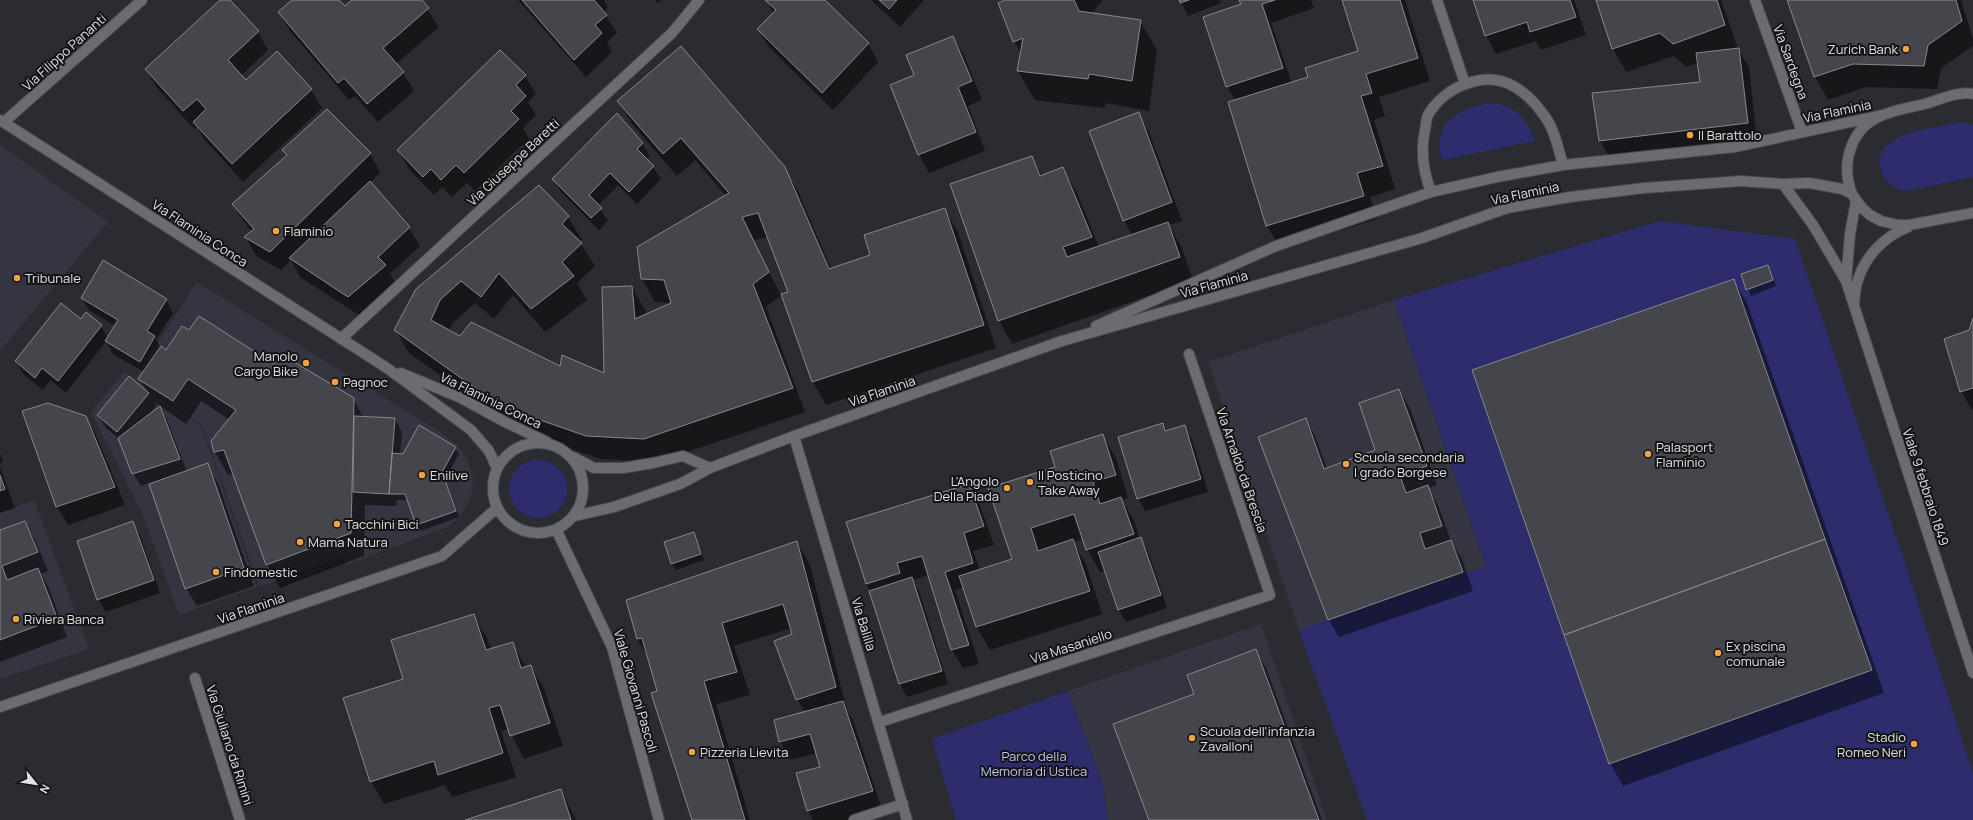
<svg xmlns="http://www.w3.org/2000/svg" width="1973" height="820" viewBox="0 0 1973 820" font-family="Manrope,sans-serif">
  <rect width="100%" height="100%" fill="#2b2c31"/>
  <path fill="#343540" d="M0,145l108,77 -108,129z
    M197,282l243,150 18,14 10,15 5,18 -2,18 -9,16 -12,13 -104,39 -3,-9 -84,31 -57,-162 -67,-46z
    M1394,300l92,266 -119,254 -68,-190 -91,-268z
    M124,372l77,54 56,161 -78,28 -37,-102 -51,-101z
    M34,500l55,149 -89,30v-166z
    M1261,624l66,196h-219l-5,-36 -35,-93z"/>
  <path fill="#2d2d6e" d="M1493,103c24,4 34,16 42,38l-93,19c-11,-38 18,-53 51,-57z
    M1965,122l8,3v52l-67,14c-12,-2 -22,-8 -25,-20 -10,-39 51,-42 76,-48z
    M1660,221l135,18 113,333 65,202v46h-606l-68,-190 187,-64 -92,-266z
    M509 489a29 29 0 1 1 58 0a29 29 0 1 1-58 0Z
    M1068,691l35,93 5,36h-152l-24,-81z"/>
  <path fill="#0007" fill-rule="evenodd" d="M221,0h7l30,32 10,18 -27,26 5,5 31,-29 34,38 11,18 -79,74 -38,-42 -8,-13 -3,2 -37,-41 -11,-18z
    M293,0h45l6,8 10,-8h67l18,27 -43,37 7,9 11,18 -36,31 -23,-26 -6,4 -59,-69 -11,-19z
    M518,0h86l4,8 -4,5 13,20 -10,9 5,10 -26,25z
    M655,0h7l-4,3z
    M766,0h57l45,43 10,19 -45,48 -64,-63 -11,-18 16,-15z
    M871,0h53l-24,27z
    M1000,0h103l-12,14 49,7 17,29 -8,61 -43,-8 -2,5 -69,-8 -17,-29 3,-17 -7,-13z
    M1180,0h40l1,3 -33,13z
    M1240,0h71l3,8 -43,15 21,60 17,-5 50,-26 -16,-52h62l25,81 -51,16 6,19 -11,4 21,69 -25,8 7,22 -97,30 -13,-23 -32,-125 -8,-15 15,-81z
    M1474,0h100l12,35 -45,15 -5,-9 -40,13 -10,-19z
    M1597,0h124l17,49 11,18 8,75 -147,17 -10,-18 101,-59 -3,-19 -11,4 -13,-11 -48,16 -13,-23z
    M1788,0h173l12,39v7l-32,22 -4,21 -71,-2 -38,13 -13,-23z
    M953,37l11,18 18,45 -14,6 17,45 -56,22 -10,-19 -3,-78z
    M500,51l25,25 11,18 -8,8 8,13 -13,13 6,10 -54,53 -8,-8 -15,14 -10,-10 -8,8 -25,-26 -11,-19z
    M618,101l166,67 14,23 33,78 40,-13 73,-47 14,23 38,116 -170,57 -13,-23 -31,-87 -16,12 39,105 -147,50 -58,-3 -85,-30 -106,-76 -13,-23 143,-143 29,30 14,23 -2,2 15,24 -18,17 10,17 -42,32 -32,-37 -19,24 -19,-16 -22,20 -4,8 11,6 101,30 44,8 27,-88 13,23 1,5 28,-12 -19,-1 -13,-23 -4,-32 88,-51 -31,-36 -18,16 -45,-52zM740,217h3l11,23 14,-3 21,55 -8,3z
    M1138,114l11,18 33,89 -13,4 12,21 12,34 -181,64 -13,-24 33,-162 10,18 20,-8 14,23 23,56 33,-12 -8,-15z
    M642,143l8,13 -4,4 7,7 8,12 -24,25 -19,-19 -20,21 10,15 -9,9 -38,-38 -8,-13z
    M283,150l87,4 10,18 -10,11 39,45 11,18 -30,28 6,10 -37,31 -59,-38 -9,-17 -10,10 -25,-14 -10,-18 6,-6 -8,-10 -11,-18 53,-48z
    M1768,266l8,20 -25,10 -9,-21z
    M1734,280l13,23 137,390 -261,93 -13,-23z
    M82,298l84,2 7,13 -17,27 4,6 7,5 108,15 78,33 11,19 31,1 7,13 -2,22 55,-6 4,6 -14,25 14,38 -38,14 -13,-31h-11l-1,6 -31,-1 -1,51 -84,32 -13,-23 -34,-91 -5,1 -13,-23 15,-32 -29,-19 -15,23 -32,-22 2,4 -6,8 10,-6 7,12 20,52 20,-7 11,18 36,103 -57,20 -11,-18 -37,-105 -8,3 -8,-13 -13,-33 -14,-12 -8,-13 50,-22 -8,-14 4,-7 -31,-18 -7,-13 -40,52 -16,-13 -7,10 -20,-16 -7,-12 65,-42 20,6 7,12 7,-12 -26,-16z
    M1973,322v87l-1,1 -11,-19z
    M1399,390l11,18 27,77 -9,3 10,17 13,36 11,18 11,32 -134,46 -11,-18 -22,-200 10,19 11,31 50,-19z
    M23,412l63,5 10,18 29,70 -57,20 -11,-18z
    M1163,424l4,7 17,-5 8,13 16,53 -63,19 -7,-13z
    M1102,435l14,23 12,40 -6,2 12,21 6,18 8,12 19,57 -41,14 -8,-13 -13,-38 -5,1 -13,-23 -4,-10 -10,3 13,22 16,50 -112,36 -14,-24 -12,-39 -9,3 24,74 -16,4 -11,-18 -23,-75 -16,5 6,11 29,93 -41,13 -7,-13 -29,-93 -5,-7 103,-99 10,18 15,42 -21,6 7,19 33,-10 43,-92z
    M0,453l3,9 -3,1z
    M0,467l15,41 -15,5z
    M25,522l10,18 13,31 -7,3 8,14 18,49 -67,25v-131z
    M133,523l7,12 20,58 -54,19 -8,-13z
    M694,534l10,26 -28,10 -4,-6z
    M797,542l13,23 37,146 6,9 29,90 -33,10h-36l-5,-9 -11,-37 24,-6 -4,-15 -26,7 -11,-19 25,-29 -8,-13 -5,-71 -58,18 16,49 -34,9 34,116h-57l-44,-162 -12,-19z
    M473,615l14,23 4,12 21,-7 14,24 5,-1 13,23 19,57 -39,13 -15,-30 -8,2 15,46 -64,20 -7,-12 -61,19 -13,-23 33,-101z
    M1255,650l11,18 56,152h-172l45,-126z
    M561,790l15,30h-107z"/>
  <path fill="#45464b" stroke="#87888e" d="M220,0h10l29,31 -31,29 18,20 31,-29 35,38 -80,75 -39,-42 13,-13 -9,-10 -14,12 -38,-42z
    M292,0h47l6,6 7,-6h70l7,8 -46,40 21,24 -37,32 -23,-26 -6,5 -60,-71z
    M522,0h72l13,15 -12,10 7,8 -28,27z
    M765,0h60l44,43 -47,50 -65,-64 19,-19z
    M879,0h18l-8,9z
    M1004,0h70l5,11 62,9 -9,61 -43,-7 -1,5 -71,-8 6,-33 -10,4 -15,-39z
    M1179,0h10l-9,3z
    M1239,0h36l-13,4 21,64 -57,19 -23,-70 38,-13z
    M1342,0h58l18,58 -52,16 6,19 -11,3 22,70 -26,7 7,23 -98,30 -38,-124 80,-25 -3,-9 53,-17z
    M1473,0h97l6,17 -46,15 -3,-10 -42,14z
    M1596,0h121l8,25 -52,19 -13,-11 -48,16z
    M1787,0h169l6,21 -34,24 -4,21 -71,-2 -39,13z
    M953,36l19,45 -14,6 18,45 -58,23 -28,-70 24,-10 -8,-20z
    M681,46l104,121 44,102 41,-14 -6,-20 81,-27 39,117 -172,57 -31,-88 7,-2 -30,-79 -16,4 27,55 -16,12 40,104 -149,51 -58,-3 -86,-30 -106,-76 22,-41 123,-104 30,31 -7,8 20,19 -20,19 12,14 -43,33 -32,-36 -18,24 -20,-16 -21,19 -9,20 29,16 11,-14 89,44 2,-11 42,18 -2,-86 30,-1 3,33 36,-16 -7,-23 -23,-1 -4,-32 92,-54 -48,-55 -18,16 -46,-53z
    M1739,48l9,75 -149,18 -7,-48 108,-11 -4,-29z
    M500,50l26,25 -10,10 10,11 -15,15 8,8 -55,54 -8,-8 -15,15 -10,-11 -8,8 -26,-27z
    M327,109l44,44 -101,99 -26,-15 10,-8 -22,-25 55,-49 -5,-5z
    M1139,112l33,90 -49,19 -34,-90z
    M617,113l26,30 -6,6 17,17 -25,26 -19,-19 -21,22 13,13 -11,10 -39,-39z
    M1032,156l8,20 23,-9 29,70 -29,10 4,10 101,-35 12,35 -182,64 -48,-137z
    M370,181l40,46 -32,30 8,8 -38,32 -59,-39z
    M103,260l64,39 -20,32 8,5 -15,26 -35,-21 13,-21 -37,-22z
    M1768,265l5,15 -27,10 -5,-16z
    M1734,279l91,260 -261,96 -92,-265z
    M61,303l20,16 5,-7 16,13 -44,56 -16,-13 -7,10 -20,-17z
    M199,316l75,48 7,-10 73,44 -3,135 -85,32 -42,-115 -10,2 -3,-11 25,-31 -48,-31 -15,22 -35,-22 23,-33 5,4 16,-24 7,4z
    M1973,318v70l-13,4 -16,-53 25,-9z
    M129,376l20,17 -32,39 -20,-17z
    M1399,389l28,77 -27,10 6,17 22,-8 14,41 -22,7 5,16 26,-9 12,32 -135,48 -70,-183 48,-19 18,51 51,-19 -16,-47z
    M48,403l38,13 29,71 -59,20 -34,-96z
    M160,406l20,53 -48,15 -14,-36z
    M354,416l41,2 -6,76 -36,-2z
    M1163,423l2,8 20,-6 16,54 -64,20 -19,-62z
    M419,425l37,22 -14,25 14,39 -40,14 -11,-31h-16l3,-41 11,1z
    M1103,434l13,41 -23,7 7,22 21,-7 13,37 -48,16 -12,-36 -43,14 7,23 35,-12 17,52 -114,36 -17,-51 53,-17 -24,-71 67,-21 -5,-16z
    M208,463l36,105 -59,21 -36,-105z
    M0,475l5,14 -5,2z
    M969,484l15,42 -20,7 9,30 -28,9 24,73 -18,5 -29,-94 -25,7 3,10 -34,11 -20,-62z
    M25,521l13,31 -36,14 5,14 31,-12 19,50 -57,22v-110z
    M133,521l21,59 -57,20 -20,-59z
    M694,532l7,22 -30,10 -7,-22z
    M1141,537l20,58 -43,15 -20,-58z
    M1825,539l47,131 -263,94 -45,-129z
    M797,541l39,146 -40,13 -22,-59 18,-7 -9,-30 -61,19 15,49 -33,9 41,139h-53l-41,-127 6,-2 -15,-53 -5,1 -11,-39z
    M912,577l30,94 -43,13 -30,-93z
    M474,614l12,36 27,-8 8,26 10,-3 19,58 -40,13 -10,-31 -11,3 14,45 -65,22 -4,-14 -64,21 -27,-84 60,-19 -12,-39z
    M1256,649l63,171h-170l-36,-96 81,-30 -7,-19z
    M843,701l30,90 -66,20 -11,-38 24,-6 -10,-33 -31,8 -5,-22z
    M561,789l10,31h-106z"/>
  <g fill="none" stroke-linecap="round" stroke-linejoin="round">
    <defs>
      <path id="minor" d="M1437,0l28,84
        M1755,0l47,132
        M0,120l387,248 84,62 18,21 8,17
        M4,122l138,-122
        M1783,184l30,41 33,56 127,392
        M1431,192c-8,-21 -11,-40 -6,-62 1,-4 1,-11 3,-15 16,-28 57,-46 87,-28 10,6 21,17 28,27 11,13 15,34 20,51
        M1852,194c-12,-31 -1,-67 31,-79 14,-6 31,-8 45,-12 13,-4 31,-12 45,-9
        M1846,281l4,-47 6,-33
        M1854,304c1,-8 1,-17 4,-24 7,-24 27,-44 50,-53
        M1096,326l180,-80 155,-54 66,-15 66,-12 172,-18 148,-32
        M341,339l331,-306 27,-33
        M401,373l60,25 44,24 42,20
        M794,436l113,384
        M493 488a45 45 0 1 1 90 0a45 45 0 1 1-90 0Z
        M573,457l21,11h29l30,-5 30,-7 27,12
        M574,516l40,-9 66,-23 30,-16 84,-32 268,-95 360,-103 85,-30 63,-11 74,-9 97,-7 42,3 27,-1 32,6 10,5 10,14 8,7 11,6 17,4h11l64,-12
        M556,529l56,118 47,173
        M195,678l45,142
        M0,707l442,-151 55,-48
        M880,722l390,-127 -81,-241
        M854,820l49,-16"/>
    </defs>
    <use href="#minor" stroke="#49494e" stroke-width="12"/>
    <use href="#minor" stroke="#6b6c72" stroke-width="10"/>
  </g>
  <g fill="#f3a442" stroke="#141417" stroke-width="1.5">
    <circle cx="1906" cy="49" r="4"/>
    <circle cx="1690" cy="135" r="4"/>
    <circle cx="276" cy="231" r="4"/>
    <circle cx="17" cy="278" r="4"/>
    <circle cx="306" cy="363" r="4"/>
    <circle cx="335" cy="382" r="4"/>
    <circle cx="1648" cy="454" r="4"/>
    <circle cx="1346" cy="464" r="4"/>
    <circle cx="422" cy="475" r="4"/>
    <circle cx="1030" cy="482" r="4"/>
    <circle cx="1007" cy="488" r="4"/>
    <circle cx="337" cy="524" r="4"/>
    <circle cx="300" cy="542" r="4"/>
    <circle cx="216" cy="572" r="4"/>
    <circle cx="16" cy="619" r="4"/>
    <circle cx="1718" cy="653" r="4"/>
    <circle cx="1192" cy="738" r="4"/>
    <circle cx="1914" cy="744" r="4"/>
    <circle cx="692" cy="752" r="4"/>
  </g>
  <g text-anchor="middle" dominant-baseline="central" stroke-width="4" stroke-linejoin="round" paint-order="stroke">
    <g font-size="13" fill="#e1e1e5" stroke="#141417" text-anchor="start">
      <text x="1898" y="49" text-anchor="end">Zurich Bank</text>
      <text x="1698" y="135">Il Barattolo</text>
      <text x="284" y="231">Flaminio</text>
      <text x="25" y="278">Tribunale</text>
      <text x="298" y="356" text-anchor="end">Manolo<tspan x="298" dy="15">Cargo Bike</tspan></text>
      <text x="343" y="382">Pagnoc</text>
      <text x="1656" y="447">Palasport<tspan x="1656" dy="15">Flaminio</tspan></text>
      <text x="1354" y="457">Scuola secondaria<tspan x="1354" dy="15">I grado Borgese</tspan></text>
      <text x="430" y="475">Enilive</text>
      <text x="1038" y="475">Il Posticino<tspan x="1038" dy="15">Take Away</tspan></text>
      <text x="999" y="481" text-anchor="end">L'Angolo<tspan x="999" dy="15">Della Piada</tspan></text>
      <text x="345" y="524">Tacchini Bici</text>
      <text x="308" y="542">Mama Natura</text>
      <text x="224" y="572">Findomestic</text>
      <text x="24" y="619">Riviera Banca</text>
      <text x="1726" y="646">Ex piscina<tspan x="1726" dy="15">comunale</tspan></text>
      <text x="1200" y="731">Scuola dell'infanzia<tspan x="1200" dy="15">Zavalloni</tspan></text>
      <text x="1906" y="737" text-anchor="end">Stadio<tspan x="1906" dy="15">Romeo Neri</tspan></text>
      <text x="700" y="752">Pizzeria Lievita</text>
    </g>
    <g font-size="13" fill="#e1e1e5" stroke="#141417">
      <text transform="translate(64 52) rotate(-42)">Via Filippo Pananti</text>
      <text transform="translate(1791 62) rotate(70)">Via Sardegna</text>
      <text transform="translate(1837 111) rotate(-12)">Via Flaminia</text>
      <text transform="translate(513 162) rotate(-43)">Via Giuseppe Baretti</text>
      <text transform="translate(1525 193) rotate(-12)">Via Flaminia</text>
      <text transform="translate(200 233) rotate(33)">Via Flaminia Conca</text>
      <text transform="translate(1214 284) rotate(-16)">Via Flaminia</text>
      <text transform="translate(882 391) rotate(-19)">Via Flaminia</text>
      <text transform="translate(491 400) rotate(26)">Via Flaminia Conca</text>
      <text transform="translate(1242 470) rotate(71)">Via Arnaldo da Brescia</text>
      <text transform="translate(1926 487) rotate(72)">Viale 9 febbraio 1849</text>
      <text transform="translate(251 608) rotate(-19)">Via Flaminia</text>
      <text transform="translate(864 624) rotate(73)">Via Balilla</text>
      <text transform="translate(1071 646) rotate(-18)">Via Masaniello</text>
      <text transform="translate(636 691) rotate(74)">Viale Giovanni Pascoli</text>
      <text transform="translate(230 745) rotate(72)">Via Giuliano da Rimini</text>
    </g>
    <g font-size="13" fill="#bdc3ed" stroke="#141417">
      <text x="1034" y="756">Parco della<tspan x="1034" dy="15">Memoria di Ustica</tspan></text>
    </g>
  </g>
  <g transform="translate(36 784) rotate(120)" stroke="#141417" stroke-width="3" paint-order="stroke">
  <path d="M0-3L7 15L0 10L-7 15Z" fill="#e1e1e5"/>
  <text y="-6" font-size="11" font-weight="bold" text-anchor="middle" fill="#e1e1e5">N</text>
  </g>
</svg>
